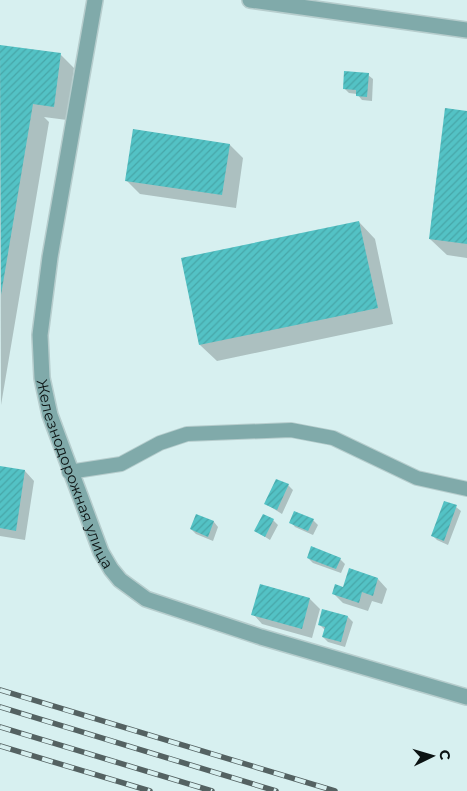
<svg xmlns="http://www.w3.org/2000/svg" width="467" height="791" viewBox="0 0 467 791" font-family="Montserrat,sans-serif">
  <defs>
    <pattern id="building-hatch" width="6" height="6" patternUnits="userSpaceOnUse" patternTransform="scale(1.25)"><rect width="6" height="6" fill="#53c2c5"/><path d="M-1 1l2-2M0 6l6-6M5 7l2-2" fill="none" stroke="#47a6a8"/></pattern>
  </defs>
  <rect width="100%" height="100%" fill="#d7f0f0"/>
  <path fill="#0003" d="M0,46l60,8 14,14 -7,52 -23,-3 5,5 -48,283z
    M368,75l5,4 -1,22 -10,-1 -5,-6 -8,-1 -5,-5z
    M467,112v146l-20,-3 -17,-16z
    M230,145l13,13 -7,50 -96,-14 -14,-14z
    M359,222l16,17 18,85 -176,37 -17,-16 -17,-86z
    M0,467l25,4 9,10 -9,59 -25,-4z
    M288,485l5,5 -11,24 -16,-10z
    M456,507l5,4 -13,34 -11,-5 -5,-5z
    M197,516l17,6 4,5 -5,14 -17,-7 -5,-5z
    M273,520l5,5 -8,15 -14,-9z
    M313,520l5,5 -5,10 -18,-8 -4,-5z
    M308,558l32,1 5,5 -4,9 -28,-10z
    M378,579l9,10 -5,15 -10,-3 -4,10 -25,-8 -10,-10 11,-5z
    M261,585l49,14 10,10 -8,29 -50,-14 -9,-10z
    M323,610l25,7 5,5 -8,25 -17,-5 -5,-5 2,-7 -6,-6z"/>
  <path fill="url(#building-hatch)" d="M0,45l61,8 -7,54 -21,-3 -32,191z
    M344,71l25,2 -2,24 -11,-1v-6l-13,-1z
    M445,108l22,3v133l-38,-5z
    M133,129l97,15 -8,51 -97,-14z
    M359,221l19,87 -179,37 -18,-87z
    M0,466l25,4 -9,61 -16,-3z
    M276,479l13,5 -12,26 -13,-6z
    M444,501l13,4 -13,36 -13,-5z
    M294,511l20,8 -6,12 -19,-8z
    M196,514l18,7 -6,16 -18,-8z
    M263,514l11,5 -9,18 -11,-6z
    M311,546l30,12 -5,11 -29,-11z
    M349,568l29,10 -5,18 -11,-4 -3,11 -27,-9 3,-10 8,3z
    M260,584l50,14 -8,31 -51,-14z
    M322,609l26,7 -7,26 -19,-5 3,-10 -7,-2z"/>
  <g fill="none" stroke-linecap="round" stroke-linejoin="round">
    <defs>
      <path id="service" d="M69,472l52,-8 39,-21 27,-9 104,-4 42,8 84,40 50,11"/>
      <g id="minor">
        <path id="s1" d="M95,0l-45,257 -10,78 2,43 8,37 51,137 10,17 9,11 26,19 115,38 206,60"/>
      </g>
      <path id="tertiary" d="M250,0l217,30"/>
    </defs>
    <use href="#service" stroke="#b6cdcd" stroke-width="16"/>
    <use href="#minor" stroke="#b6cdcd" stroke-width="18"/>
    <use href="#tertiary" stroke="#b6cdcd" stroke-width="18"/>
    <use href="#service" stroke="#80aaaa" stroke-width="14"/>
    <use href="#minor" stroke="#80aaaa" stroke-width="15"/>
    <use href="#tertiary" stroke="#80aaaa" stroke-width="15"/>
    <defs>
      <path id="rail" d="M0,690l335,101
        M0,707l276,84
        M0,727l212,64
        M0,746l150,45"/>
    </defs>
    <use href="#rail" stroke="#546262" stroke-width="5.5"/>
    <use href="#rail" stroke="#d7f0f0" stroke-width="4" stroke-dasharray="11" stroke-linecap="butt"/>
  </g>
  <g text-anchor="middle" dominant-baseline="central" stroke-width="5" stroke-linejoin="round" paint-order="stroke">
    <g font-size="15" fill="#0b1313" stroke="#d7f0f0">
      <text stroke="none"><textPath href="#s1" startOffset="484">Железнодорожная улица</textPath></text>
    </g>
  </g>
  <g transform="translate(432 756) rotate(85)" stroke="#d7f0f0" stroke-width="4" paint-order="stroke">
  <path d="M0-4L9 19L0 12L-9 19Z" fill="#0b1313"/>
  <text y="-8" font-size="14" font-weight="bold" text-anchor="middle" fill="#0b1313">С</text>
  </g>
</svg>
